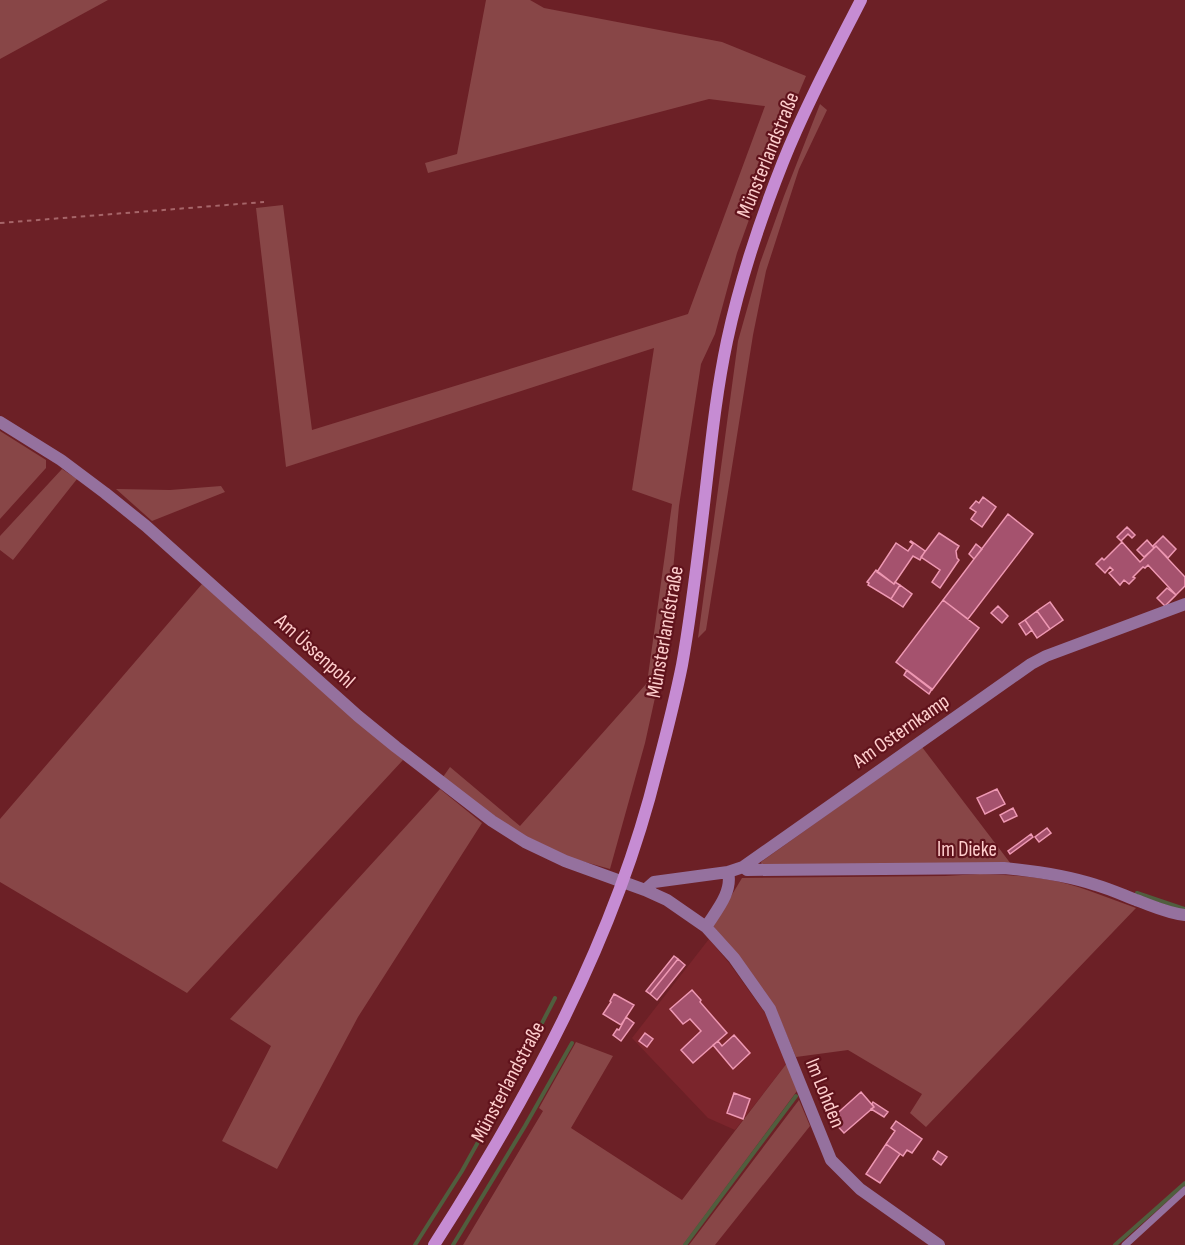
<svg xmlns="http://www.w3.org/2000/svg" width="1185" height="1245" viewBox="0 0 1185 1245" font-family="'Sofia Sans Condensed',sans-serif">
  <rect width="100%" height="100%" fill="#6c2026"/>
  <path fill="#7b252c" d="M709,939l20,24 36,50 22,50 -52,67 -27,-12 -76,-80z"/>
  <path fill="#884647" d="M0,0h108l-108,59z
    M486,0h44l14,8 178,34 84,34 -19,45 -21,32 -10,25 -1,25 -18,50 -22,81 -14,30 -22,142 -8,86 -13,92 -13,59 -35,126 -43,-12 -59,-30 -65,-50 7,-10 70,59 127,-143 25,-179 -40,-14 22,-142 -368,119 -30,-259 27,-3 29,225 376,-116 77,-208 -56,-7 -281,74 -3,-10 32,-9z
    M820,104l7,6 -28,59 -33,102 -13,64 -47,295 -8,8 40,-297 22,-78 24,-67z
    M0,431l46,29v8l-46,51z
    M62,469l15,10 -64,81 -13,-10v-14z
    M221,486l4,6 -73,29 -36,-32 54,1z
    M202,584l201,176 -216,233 -187,-111v-63z
    M922,747l89,117 -249,2 -1,-4z
    M440,789l42,34 -124,194 -81,152 -55,-28 49,-95 -41,-27z
    M980,874c27,1 53,2 80,8 25,6 51,17 76,26l-210,219 -16,-14 12,-19 -74,-44 -52,7 -22,-52 -61,-79 29,-48 203,-2z
    M576,1042l37,14 -42,72 111,72 105,-137 10,28 -114,154h-220l80,-134 -4,-3z
    M799,1100l11,26 -95,119h-26z"/>
  <g fill="none" stroke-linecap="round" stroke-linejoin="round">
    <path stroke="#505e3e" stroke-width="4" d="M1137,893l48,16
      M415,1245l47,-74 51,-92 42,-81
      M453,1245l72,-119 47,-83
      M685,1245l111,-149
      M1115,1245l70,-62"/>
  </g>
  <path fill="#a5526e" stroke="#ee98b3" stroke-width="1.5" d="M983,497l13,10 -14,20 -11,-8 5,-7 -6,-4 6,-7 3,2z
    M1008,514l25,20 -65,85 -25,-19z
    M1127,527l8,8 -3,3 -4,-4 -7,7 -4,-4z
    M939,533l20,13 -3,5 1,7 2,2 -19,28 -8,-6 8,-12 -19,-13z
    M1163,536l13,13 -8,9 -12,-12 -2,2 -1,-2z
    M1147,540l7,8 -10,9 -7,-7z
    M911,541l14,10 -5,9 -7,-4 -19,28 -17,-12 19,-29 12,8 5,-7 -3,-2z
    M1122,542l18,20 16,-16 29,31v9l-9,9 -28,-30 -3,3 -2,-1 -10,10 2,1 -6,6 -5,-4 -4,5 -11,-12 4,-3 -3,-3 -5,6 -9,-9 6,-6 2,2z
    M976,544l6,5 -8,10 -5,-5z
    M876,570l18,14 1,-2 5,3 -9,14 -23,-14 1,-2 -2,-1z
    M900,585l12,9 -9,13 -12,-8z
    M1167,588l9,7 -11,11 -8,-8z
    M943,600l36,28 -47,62 -36,-28z
    M1050,602l13,18 -13,9 -13,-18z
    M998,606l10,10 -6,7 -11,-10z
    M1037,611l13,18 -13,9 -12,-18z
    M1025,620l7,10 -6,5 -7,-11z
    M907,670l25,19 -3,5 -25,-19z
    M997,789l8,15 -20,10 -8,-16z
    M1013,808l4,8 -13,6 -4,-7z
    M1047,828l4,5 -12,9 -4,-5z
    M1031,834l2,3 -23,17 -2,-3z
    M674,956l4,3 -28,35 -4,-3z
    M678,959l7,6 -28,35 -7,-6z
    M692,990l9,10 -1,2 27,31 -34,30 -12,-13 20,-19 -11,-12 -7,5 -13,-15z
    M614,994l20,11 -13,20 -18,-11 8,-12 -1,-1z
    M626,1017l8,6 -13,18 -8,-6 4,-6 2,1z
    M645,1033l8,6 -6,8 -8,-6z
    M734,1035l16,18 -17,16 -20,-24 5,-4 4,5z
    M861,1092l13,15 -30,26 -13,-14z
    M734,1093l16,6 -7,20 -16,-6z
    M873,1102l15,10 -4,5 -13,-8 3,-2 -2,-3z
    M896,1121l26,18 -10,14 -5,-3 -4,6 -17,-12 9,-13 -4,-3z
    M886,1144l14,10 -20,29 -14,-9z
    M938,1151l9,6 -6,8 -8,-6z"/>
  <g fill="none" stroke-linecap="round" stroke-linejoin="round">
    <path stroke="#a66569" stroke-width="2" stroke-dasharray="4.5 4.5" stroke-linecap="butt" d="M0,223l264,-21"/>
    <path stroke="#95719e" stroke-width="7" d="M1125,1245l60,-55"/>
    <path stroke="#95719e" stroke-width="12" d="M0,422l61,38 44,33 41,33 212,190 38,31 96,74 33,21 40,19 80,29 22,10 39,27 28,31 36,51 61,151 29,29 79,56
      M743,867l4,3 257,-2c32,3 62,7 92,17 14,4 27,10 40,15 17,6 31,13 49,15
      M645,890l9,-8 74,-10 15,-5 288,-203 15,-8 139,-52
      M706,927c10,-16 27,-35 22,-55"/>
    <path stroke="#c68cd3" stroke-width="12" d="M434,1245c94,-147 181,-305 223,-476 9,-34 18,-69 25,-104 9,-50 15,-102 21,-152 7,-58 12,-115 24,-172 13,-61 33,-121 56,-179 22,-55 51,-109 78,-162"/>
  </g>
  <g text-anchor="middle" dominant-baseline="central" stroke-width="4.5" stroke-linejoin="round" paint-order="stroke">
    <g font-size="21" fill="#fececd" stroke="#60131c">
      <text transform="translate(768 155) rotate(-68)">Münsterlandstraße</text>
      <text transform="translate(665 632) rotate(-80)">Münsterlandstraße</text>
      <text transform="translate(315 651) rotate(42)">Am Üssenpohl</text>
      <text transform="translate(901 731) rotate(-35)">Am Osternkamp</text>
      <text x="967" y="849">Im Dieke</text>
      <text transform="translate(508 1082) rotate(-62)">Münsterlandstraße</text>
      <text transform="translate(825 1093) rotate(68)">Im Lohden</text>
    </g>
  </g>
</svg>
